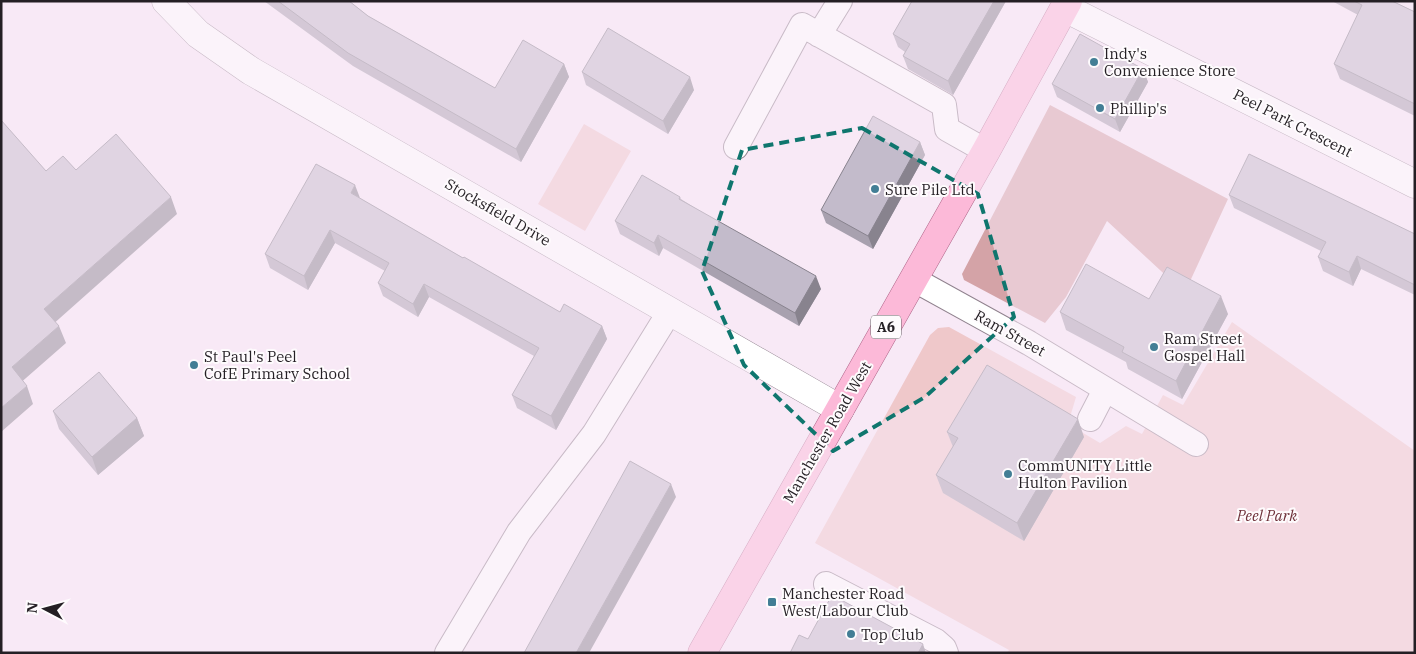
<svg xmlns="http://www.w3.org/2000/svg" width="1416" height="654" viewBox="0 0 1416 654" font-family="'IBM Plex Serif',serif">
  <rect width="100%" height="100%" fill="#f8e9f6"/>
  <path fill="#efc8ca" d="M584,124l47,27 -46,80 -47,-27z
    M1232,322l183,129v202h-408l2,-3 -194,-107 115,-208 8,-7 11,-1 127,70 -8,27 32,19 26,-17 16,8 21,-39 20,10z"/>
  <path fill="#d4a3a7" d="M1050,105l178,94 -42,91 -12,-7 -67,-62 -41,76 -21,26 -81,-43 -2,-6z"/>
  <g fill="none" stroke-linecap="round" stroke-linejoin="round">
    <defs>
      <path id="service" d="M819,35l21,-34
        M736,147l66,-122 142,80 3,24 39,22
        M913,279l116,64 167,101
        M1090,419l15,-29
        M826,584l110,57 8,7 2,5
        M447,653l72,-121 75,-98 76,-123"/>
      <path id="minor" d="M166,1l32,33 53,37 589,338
        M1065,8l350,176"/>
      <path id="primary" d="M702,653l284,-502 82,-150"/>
    </defs>
    <use href="#service" stroke="#90828e" stroke-width="26"/>
    <use href="#minor" stroke="#90828e" stroke-width="29"/>
    <use href="#primary" stroke="#af6588" stroke-width="29"/>
    <use href="#service" stroke="#fff" stroke-width="24"/>
    <use href="#minor" stroke="#fff" stroke-width="28"/>
    <use href="#primary" stroke="#fcb9d8" stroke-width="28"/>
  </g>
  <path fill="#a8a1af" d="M264,1h85l19,15 127,72 69,-24 5,13 -48,85 -168,-96z
    M912,1h94l-53,94 -45,-26 -5,-13 2,-4 -7,-5 -5,-13z
    M1332,1h60l23,11v104l-75,-37 -6,-15 24,-49z
    M1143,69l5,13 -28,50 -63,-35 -5,-13z
    M582,72l112,18 -26,44 -82,-49z
    M920,142l5,13 -52,94 -47,-26 -5,-13z
    M1229,195l186,39v61l-54,-26 -8,17 -30,-15 -5,-14 3,-6 -87,-43z
    M680,197l1,2 140,90 -22,37 -136,-78 -4,8 -39,-22 -5,-13z
    M359,198l104,60 97,54 42,14 5,13 -51,91 -39,-22 -5,-13 22,-39 -105,-59 -11,20 -35,-21 -5,-13 7,-12 -50,-28 -27,47 -38,-22 -5,-14z
    M1149,299l79,15 -46,85 -54,-30 -2,-7 -60,-32 -6,-18z
    M53,411l84,7 7,18 -46,39 -39,-46z
    M947,432l137,5 -60,104 -81,-48 -7,-18 17,-28z"/>
  <path fill="#88838e" d="M994,1h12l-53,94 -5,-14z
    M564,64l5,13 -48,85 -5,-13z
    M1143,69l5,13 -28,50 -5,-13z
    M690,77l4,13 -26,44 -5,-13z
    M920,142l5,13 -52,94 -5,-13z
    M355,185l5,13 -9,-5z
    M171,197l6,17 -126,112 -7,-17z
    M330,230l5,13 -27,47 -4,-14z
    M658,235l5,13 -4,8 -5,-13z
    M1357,256l4,13 -8,17 -4,-14z
    M816,276l5,13 -22,37 -4,-13z
    M424,284l5,13 -11,20 -5,-13z
    M1221,296l7,18 -46,85 -6,-18z
    M59,326l7,17 -48,42 -6,-18z
    M602,326l5,13 -51,91 -5,-14z
    M27,386l6,18 -32,28v-24z
    M137,418l7,18 -46,39 -6,-18z
    M1078,419l6,18 -60,104 -7,-18z
    M671,484l5,13 -87,156h-13z
    M923,644l3,9h-8z"/>
  <path fill="#c3bbcb" stroke="#88838e" d="M278,1h71l19,15 127,72 28,-48 41,24 -48,85 -168,-96z
    M912,1h82l-46,80 -45,-25 7,-12 -17,-10z
    M1354,1h38l23,11v92l-81,-40 28,-59z
    M608,28l82,49 -27,44 -81,-49z
    M1080,34l63,35 -28,50 -63,-35z
    M873,116l47,26 -52,94 -47,-26z
    M1,120l45,51 17,-15 13,14 40,-36 55,63 -127,112 15,17 -47,41 15,19 -26,22z
    M1249,154l166,80v51l-58,-29 -8,16 -31,-15 8,-15 -97,-47z
    M316,164l39,21 -4,8 112,65 1,-1 96,55 4,-8 38,22 -51,90 -39,-21 27,-47 -115,-64 -11,20 -35,-21 11,-20 -59,-33 -26,46 -39,-22z
    M642,175l38,22 -1,2 137,77 -21,37 -137,-78 -4,8 -39,-22z
    M1086,264l63,35 18,-32 54,29 -45,85 -54,-29 2,-5 -64,-35z
    M987,365l91,54 -61,104 -81,-48 22,-37 -11,-6z
    M99,372l38,46 -45,39 -39,-46z
    M630,461l41,23 -95,169h-52z
    M832,595l91,49 -5,9h-128l9,-18 9,4z"/>
  <path d="M0 0H1416V654H0ZM862,128l116,66 36,123 -89,80 -92,54 -89,-86 -42,-94 40,-121z" fill="#f8e9f6" fill-opacity=".55" fill-rule="evenodd"/>
  <path fill="none" stroke="#0f766e" stroke-width="4" stroke-dasharray="10 6" stroke-linejoin="round" d="M862,128l116,66 36,123 -89,80 -92,54 -89,-86 -42,-94 40,-121z"/>
  <g fill="#427e95" stroke="#fefbfd" stroke-width="2">
    <circle cx="1094" cy="62" r="5"/>
    <circle cx="1100" cy="108" r="5"/>
    <circle cx="875" cy="189" r="5"/>
    <circle cx="1154" cy="347" r="5"/>
    <circle cx="194" cy="365" r="5"/>
    <circle cx="1008" cy="474" r="5"/>
    <rect x="767" y="597" width="10" height="10" rx="2.5"/>
    <circle cx="851" cy="634" r="5"/>
  </g>
  <g text-anchor="middle" dominant-baseline="central" stroke-width="4" stroke-linejoin="round" paint-order="stroke">
    <rect fill="#fefbfd" stroke="#656165" stroke-width="1" x="871" y="315.5" width="30" height="23" rx="4"/>
    <g font-size="14" font-weight="bold" fill="#241f24">
      <text x="886" y="327">A6</text>
    </g>
    <g font-size="15" fill="#241f24" stroke="#fefbfd" text-anchor="start">
      <text x="1104" y="53">Indy's<tspan x="1104" dy="17">Convenience Store</tspan></text>
      <text x="1110" y="108">Phillip's</text>
      <text x="885" y="189">Sure Pile Ltd</text>
      <text x="1164" y="338">Ram Street<tspan x="1164" dy="17">Gospel Hall</tspan></text>
      <text x="204" y="356">St Paul's Peel<tspan x="204" dy="17">CofE Primary School</tspan></text>
      <text x="1018" y="465">CommUNITY Little<tspan x="1018" dy="17">Hulton Pavilion</tspan></text>
      <text x="782" y="593">Manchester Road<tspan x="782" dy="17">West/Labour Club</tspan></text>
      <text x="861" y="634">Top Club</text>
    </g>
    <g font-size="15" fill="#241f24" stroke="#fefbfd">
      <text transform="translate(1293 123) rotate(27)">Peel Park Crescent</text>
      <text transform="translate(498 212) rotate(30)">Stocksfield Drive</text>
      <text transform="translate(1010 333) rotate(29)">Ram Street</text>
      <text transform="translate(827 432) rotate(-60)">Manchester Road West</text>
    </g>
    <g font-size="15" font-style="italic" fill="#6f313a" stroke="#fefbfd">
      <text x="1267" y="515">Peel Park</text>
    </g>
  </g>
  <rect width="1416" height="654" fill="none" stroke="#241f24" stroke-width="5"/>
  <g transform="translate(45 609) rotate(276)" stroke="#fefbfd" stroke-width="4" paint-order="stroke">
  <path d="M0-4L9 19L0 12L-9 19Z" fill="#241f24"/>
  <text y="-8" font-size="14" font-weight="bold" text-anchor="middle" fill="#241f24">N</text>
  </g>
</svg>
